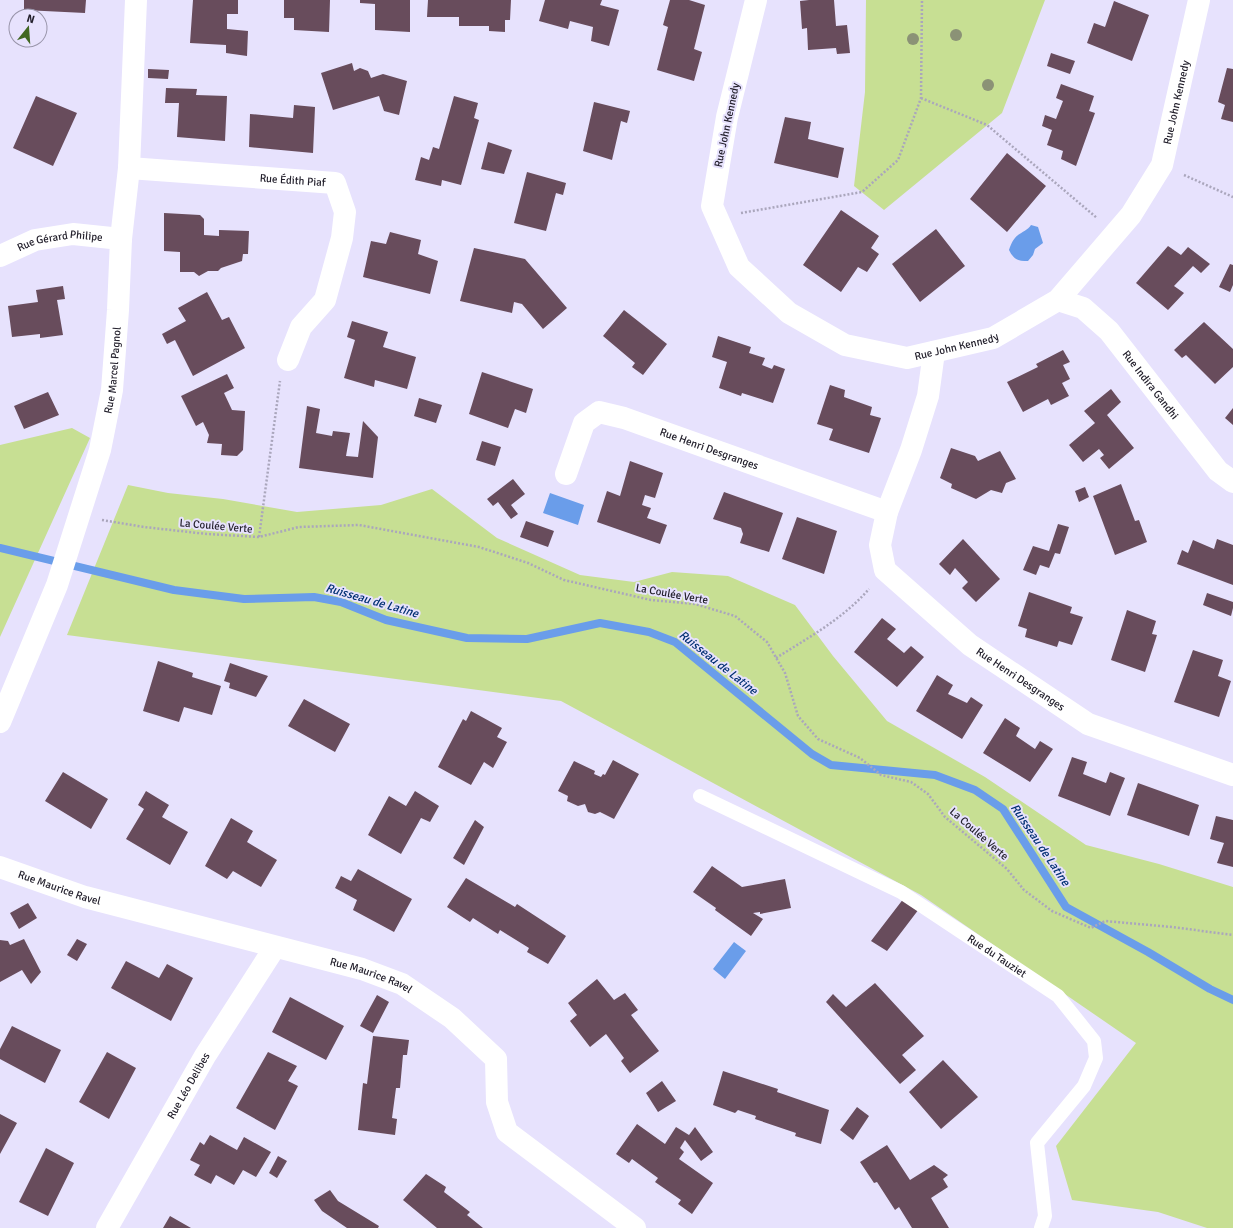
<svg xmlns="http://www.w3.org/2000/svg" width="1233" height="1228" viewBox="0 0 1233 1228" font-family="Signika,sans-serif">
  <rect width="100%" height="100%" fill="#e7e2fd"/>
  <path fill="#c7df93" d="M866,0h179l-43,113 -118,97 -30,-24 11,-94z
    M72,428l18,10 -90,199v-192z
    M128,485l40,8 55,6 74,13 84,-7 51,-16 65,49 83,37 54,7 38,-10 56,4 67,29 38,51 54,65 98,56 101,68 73,19 74,23v341h-26l-49,-16 -86,-12 -16,-54 80,-103 -215,-148 -360,-194 -494,-66z"/>
  <path fill="#6a9dea" d="M1031,225l7,2 5,16 -8,6 -2,6 -5,6c-10,0 -14,-1 -19,-11 2,-6 4,-11 9,-15 4,-3 10,-5 13,-10z
    M550,493l34,12 -6,20 -35,-12z
    M734,942l12,9 -21,28 -12,-10z"/>
  <g fill="none" stroke-linecap="round" stroke-linejoin="round">
    <path stroke="#6a9dea" stroke-width="8" d="M0,548l174,42 70,9 70,-2 27,5 45,18 81,18 60,1 73,-16 49,9 26,10 137,112 19,11 104,10 40,15 28,19 63,98 82,45 62,37 23,11"/>
  </g>
  <path fill="#684c5c" d="M24,0h62l-1,13 -61,-3z
    M193,0h45v14h-11v15l21,2 -1,25 -21,-3v-8l-36,-2z
    M284,0h46l-1,32 -35,-2v-12h-10z
    M360,0h50v32l-35,-2v-26l-15,-1z
    M428,0h83l-1,20h-5v12l-16,-1v-5h-30v-9h-32z
    M545,0h57l-2,5 19,5 -10,36 -18,-5 2,-14 -23,-6 -2,8 -29,-8z
    M670,0h19l16,5 -11,44 8,3 -8,29 -37,-11 11,-43 -5,-2z
    M809,0h25l2,26 11,-1 3,28 -13,1 -1,-6 -28,2 -1,-22 -5,1 -2,-28z
    M1114,1l35,14 -17,46 -45,-18 7,-20 11,4z
    M1051,53l24,8 -5,13 -23,-8z
    M352,63l2,8 6,-3 8,3 3,7 12,-4 24,7 -8,34 -15,-4 -5,-15 -46,14 -12,-37z
    M1227,68l6,1v53l-12,-3 4,-14 -7,-3z
    M148,69l21,1 -1,9 -20,-1z
    M1061,84l33,12 -5,15 6,2 -19,53 -15,-7 2,-8 -16,-6 5,-15 -10,-4 3,-11 11,4 7,-18 -7,-3z
    M166,88l31,1 -1,6 31,1 -2,45 -48,-4 2,-34h-14z
    M36,96l41,17 -24,53 -40,-18z
    M454,96l24,7 -4,15 5,2 -18,65 -19,-5 -1,6 -26,-6 6,-23 8,3 4,-13 6,2z
    M594,102l36,9 -3,12 -6,-2 -9,39 -29,-9z
    M294,105l21,2 -2,46 -64,-6 1,-33 43,4z
    M785,117l26,5 -3,17 36,9 -6,30 -64,-15z
    M488,142l24,8 -8,24 -23,-5z
    M1007,153l39,33 -39,46 -37,-33z
    M527,172l39,11 -3,12 -7,-2 -10,38 -32,-8z
    M841,210l38,26 -8,12 8,6 -12,18 -9,-5 -17,25 -38,-27z
    M164,213l36,2 4,4v16l15,1v-6l30,1 -1,23h-5l-1,7 -21,7 -3,3h-10l-9,5 -5,-4h-14v-20l-16,-1z
    M936,229l29,37 -45,36 -28,-38z
    M390,232l31,8 -3,14 20,7 -8,33 -67,-17 8,-36 15,3z
    M1168,246l13,9 7,-8 22,17 -9,9 -8,-7 -19,20 10,7 -16,17 -32,-27z
    M474,248l51,11 42,49 -24,21 -21,-25 -8,-2 -2,11 -52,-12z
    M1230,264l3,1v20l-3,7 -11,-5z
    M63,286l2,13 -8,1 6,35 -23,3v-4l-28,3 -4,-31 30,-4 -2,-12z
    M207,292l15,28 7,-3 16,31 -52,28 -18,-36 -8,4 -5,-10 24,-13 -8,-13z
    M624,310l43,34 -24,31 -11,-8 3,-4 -32,-27z
    M352,321l36,11 -5,15 33,10 -9,32 -32,-9 -1,7 -30,-9 11,-38 -8,-3z
    M1204,322l29,27v18l-18,17 -29,-29 -4,3 -8,-8z
    M718,336l33,11 -2,6 16,5 -3,7 10,4 2,-4 11,4 -12,34 -31,-10 -1,3 -22,-8 8,-26 -15,-5z
    M1063,350l7,12 -7,3 7,14 -8,4 7,13 -18,9 -3,-6 -25,13 -16,-30 31,-15 -2,-3z
    M482,372l51,17 -7,24 -11,-4 -7,19 -39,-14z
    M227,374l7,14 -10,5 8,17 13,1 -2,39 -6,6 -16,-1 1,-11 -15,-1 2,-8 -6,-13 -7,4 -15,-30z
    M830,385l15,5 -1,7 28,10 -2,8 11,3 -12,35 -40,-13 4,-11 -16,-5z
    M1111,389l10,13 -14,13 27,33 -25,21 -9,-11 4,-3 -5,-6 -16,13 -14,-17 26,-22 -11,-12z
    M48,392l11,23 -35,14 -10,-23z
    M419,398l23,7 -6,18 -22,-7z
    M307,406l13,3 -4,24 16,3 1,-5 17,2 -4,23 12,1 5,-36 15,16 -5,41 -74,-10z
    M1233,408v17l-8,-7z
    M482,441l19,6 -6,19 -19,-6z
    M951,448l24,8 3,5 22,-10 16,28 -10,4 -4,10 -11,-3 -15,9 -25,-11 1,-4 -12,-6z
    M630,461l33,12 -8,25 -10,-3 -3,10 9,3 -4,10 20,7 -7,19 -63,-22 10,-31 13,5z
    M513,479l12,15 -14,11 7,9 -7,5 -13,-17 -5,4 -6,-7z
    M1121,484l14,37 4,-1 8,22 -32,13 -22,-59z
    M1085,487l4,10 -10,5 -4,-11z
    M724,492l59,21 -14,39 -29,-9 3,-9 -2,-6 -28,-9z
    M797,517l40,14 -13,43 -42,-15z
    M526,521l28,10 -6,16 -28,-10z
    M1058,524l11,3 -9,27 -5,-1 -6,15 -9,-3 -4,10 -13,-5 10,-24 16,5z
    M963,539l37,40 -24,23 -14,-14 6,-6 -13,-14 -5,7 -11,-11z
    M1217,539l16,6v40l-56,-21 5,-14 6,3 5,-13 21,9z
    M1029,592l43,15 -2,6 13,4 -11,28 -13,-4 -2,6 -32,-10 2,-8 -9,-3z
    M1207,593l26,9v6l-2,8 -28,-11z
    M1127,610l29,11 -4,13 5,1 -12,37 -34,-12z
    M882,618l14,11 -9,10 17,14 7,-7 13,11 -27,30 -43,-35z
    M1193,650l30,10 -5,16 13,5 -12,36 -45,-15z
    M158,661l35,12 -1,4 29,9 -9,29 -28,-8 -5,15 -36,-11z
    M230,663l38,13 -12,21 -27,-9 1,-5 -6,-2z
    M937,675l16,10 -5,9 19,9 4,-6 12,8 -21,34 -46,-28z
    M304,699l46,25 -15,28 -47,-26z
    M471,711l31,17 -5,9 10,5 -14,26 -9,-6 -13,23 -33,-18 25,-48 3,2z
    M1005,718l15,10 -4,8 19,13 5,-8 13,8 -23,33 -47,-29z
    M1072,757l15,5 -4,12 23,9 4,-11 15,6 -15,38 -52,-20z
    M613,760l26,14 -25,45 -14,-7 -5,2 -7,-2 -3,-8 -7,2 -11,-5 1,-5 -10,-5 16,-30 21,10 -1,3 7,3 2,-3 2,1z
    M63,772l45,27 -17,30 -46,-28z
    M1138,783l61,22 -10,31 -62,-21z
    M146,791l23,14 -7,12 26,15 -18,33 -44,-26 18,-30 -6,-4z
    M415,791l24,15 -9,16 -9,-4 -20,36 -33,-19 21,-39 17,10z
    M1216,816l17,4v47l-16,-4 7,-20 -14,-4z
    M231,818l22,13 -6,11 30,18 -16,27 -28,-16 -6,8 -22,-13z
    M475,820l9,7 -20,38 -11,-7z
    M712,866l30,21 43,-8 6,29 -31,6v-2l-7,1 10,6 -12,17 -36,-26 1,-2 -23,-16z
    M358,869l54,30 -18,33 -41,-22 4,-10 -22,-12 6,-12 10,5z
    M466,878l49,29 2,-3 49,32 -18,28 -21,-12 2,-4 -29,-18 -2,4 -25,-16 -3,4 -23,-15z
    M904,898l15,11 -32,42 -16,-10z
    M28,903l9,15 -18,11 -9,-16z
    M24,939l17,33 -10,12 -9,-14 -22,12v-42l8,1 2,4z
    M77,939l10,5 -10,17 -10,-6z
    M126,961l33,17 8,-14 26,14 -22,43 -60,-33z
    M597,979l17,21 11,-7 13,17 -7,5 28,36 -29,22 -9,-12 3,-3 -18,-24 -16,13 -20,-26 7,-6 -9,-12z
    M875,983l49,53 -22,19 14,15 -16,14 -74,-82 7,-8 13,13z
    M377,995l12,7 -16,31 -13,-7z
    M290,997l54,29 -18,34 -54,-28z
    M12,1026l49,24 -16,33 -45,-24v-10z
    M373,1036l36,4 -2,15h-4l-3,33h-4l-4,30 5,1 -2,16 -37,-5 5,-47 4,1z
    M107,1052l29,16 -27,51 -30,-17z
    M268,1052l29,14 -9,15 10,5 -23,44 -39,-22z
    M943,1060l35,37 -37,32 -32,-37z
    M723,1071l55,18 -1,3 52,18 -8,34 -26,-8 1,-3 -41,-14 1,-3 -18,-6 -3,3 -22,-8z
    M662,1081l14,20 -18,11 -12,-19z
    M857,1107l12,9 -16,24 -13,-10z
    M0,1114l17,9 -17,31z
    M637,1124l28,20 11,-17 13,8 6,-8 18,25 -12,9 -16,-21 -5,8 4,4 -5,7 34,24 -21,31 -14,-10 3,-4 -26,-18 3,-4 -26,-19 -3,4 -13,-9z
    M210,1135l27,15 7,-13 27,15 -15,25 -13,-7 -9,15 -18,-10 -5,9 -17,-9 6,-10 -10,-5 10,-18 4,3z
    M887,1145l23,35 24,-15 14,10 -5,4 5,8 -17,11 18,30h-37l-13,-21 -4,3 -18,-28 -3,1 -14,-21z
    M46,1148l28,15 -26,53 -29,-14z
    M278,1156l9,5 -10,17 -8,-5z
    M426,1174l20,13 -2,5 26,20 -3,3 16,13h-46l-34,-28z
    M330,1190l8,11 41,25 -1,2h-31l-25,-17 -8,-11z
    M170,1216l21,12h-28z"/>
  <g fill="none" stroke-linecap="round" stroke-linejoin="round">
    <path stroke="#aaa6bc" stroke-width="2.5" stroke-dasharray="2 2" stroke-linecap="butt" d="M921,98l66,27 110,93
      M1184,175l49,22
      M741,213l121,-21 36,-32 23,-62 1,-98
      M102,520l42,7 63,7 52,3 40,-10 60,-2 120,22 49,16 36,17 87,20 44,4 40,12 32,26 18,31 13,43 20,23 42,19 21,17 30,7 17,12 17,23 62,52 17,21 28,21 39,17 14,-7 67,6 61,8
      M259,537l21,-156
      M776,658c32,-20 68,-40 93,-69"/>
    <path stroke="#fff" stroke-width="14" id="s1" d="M700,796l201,96 157,104 36,45 2,17 -12,28 -47,57 8,73 -4,12"/>
    <g stroke="#fff" stroke-width="22">
      <path id="s2" d="M756,0l-29,117 -15,89 27,61 50,46 56,32 62,13 86,-20 65,-38 73,-85 31,-50 37,-165"/>
      <path id="s3" d="M129,168l206,15 10,29 -3,26 -17,62 -24,27 -13,33"/>
      <path id="s4" d="M0,256l35,-16 38,-6 48,5"/>
      <path id="s5" d="M1058,300l25,8 26,23 109,140 15,11"/>
      <path id="s6" d="M934,352l-6,44 -17,54 -24,62 -7,33 5,25 85,75 118,79 145,51"/>
      <path id="s7" d="M566,474l18,-51 15,-11 25,6 263,94"/>
      <path id="s8" d="M0,722l57,-137 43,-135 12,-60 6,-80 3,-71 8,-71 7,-168"/>
      <path id="s9" d="M0,867l85,30 277,72 40,15 50,34 44,41 1,43 10,30 128,96"/>
      <path id="s10" d="M107,1228l98,-172 70,-109"/>
    </g>
  </g>
  <g fill="#8b9276">
    <circle cx="956" cy="35" r="6"/>
    <circle cx="913" cy="39" r="6"/>
    <circle cx="988" cy="85" r="6"/>
  </g>
  <g text-anchor="middle" dominant-baseline="central" stroke-width="4" stroke-linejoin="round" paint-order="stroke">
    <g font-size="11" fill="#24212d" stroke="#e7e2fd">
      <text stroke="none"><textPath href="#s2" startOffset="872">Rue John Kennedy</textPath></text>
      <text transform="translate(727 125) rotate(-78)">Rue John Kennedy</text>
      <text stroke="none"><textPath href="#s3" startOffset="164">Rue Édith Piaf</textPath></text>
      <text stroke="none"><textPath href="#s4" startOffset="63">Rue Gérard Philipe</textPath></text>
      <text stroke="none"><textPath href="#s2" startOffset="524">Rue John Kennedy</textPath></text>
      <text stroke="none"><textPath href="#s8" startOffset="371">Rue Marcel Pagnol</textPath></text>
      <text stroke="none"><textPath href="#s5" startOffset="129">Rue Indira Gandhi</textPath></text>
      <text stroke="none"><textPath href="#s7" startOffset="189">Rue Henri Desgranges</textPath></text>
      <text transform="translate(216 526) rotate(5)">La Coulée Verte</text>
      <text transform="translate(672 594) rotate(10)">La Coulée Verte</text>
      <text stroke="none"><textPath href="#s6" startOffset="401">Rue Henri Desgranges</textPath></text>
      <text transform="translate(979 834) rotate(41)">La Coulée Verte</text>
      <text stroke="none"><textPath href="#s9" startOffset="63">Rue Maurice Ravel</textPath></text>
      <text stroke="none"><textPath href="#s1" startOffset="338">Rue du Tauziet</textPath></text>
      <text stroke="none"><textPath href="#s9" startOffset="387">Rue Maurice Ravel</textPath></text>
      <text stroke="none"><textPath href="#s10" startOffset="164">Rue Léo Delibes</textPath></text>
    </g>
    <g font-size="12" font-style="italic" fill="#002f72" stroke="#e7e2fd">
      <text transform="translate(372 601) rotate(16)">Ruisseau de Latine</text>
      <text transform="translate(718 663) rotate(38)">Ruisseau de Latine</text>
      <text transform="translate(1040 845) rotate(56)">Ruisseau de Latine</text>
    </g>
  </g>
  <g transform="translate(28 28) rotate(17)"><circle r="19" fill="#e7e2fd" stroke="#9995aa"/>
  <path d="M0-3L7 15L0 10L-7 15Z" fill="#416722"/>
  <text y="-6" font-size="11" font-weight="bold" text-anchor="middle" fill="#24212d">N</text>
  </g>
</svg>
